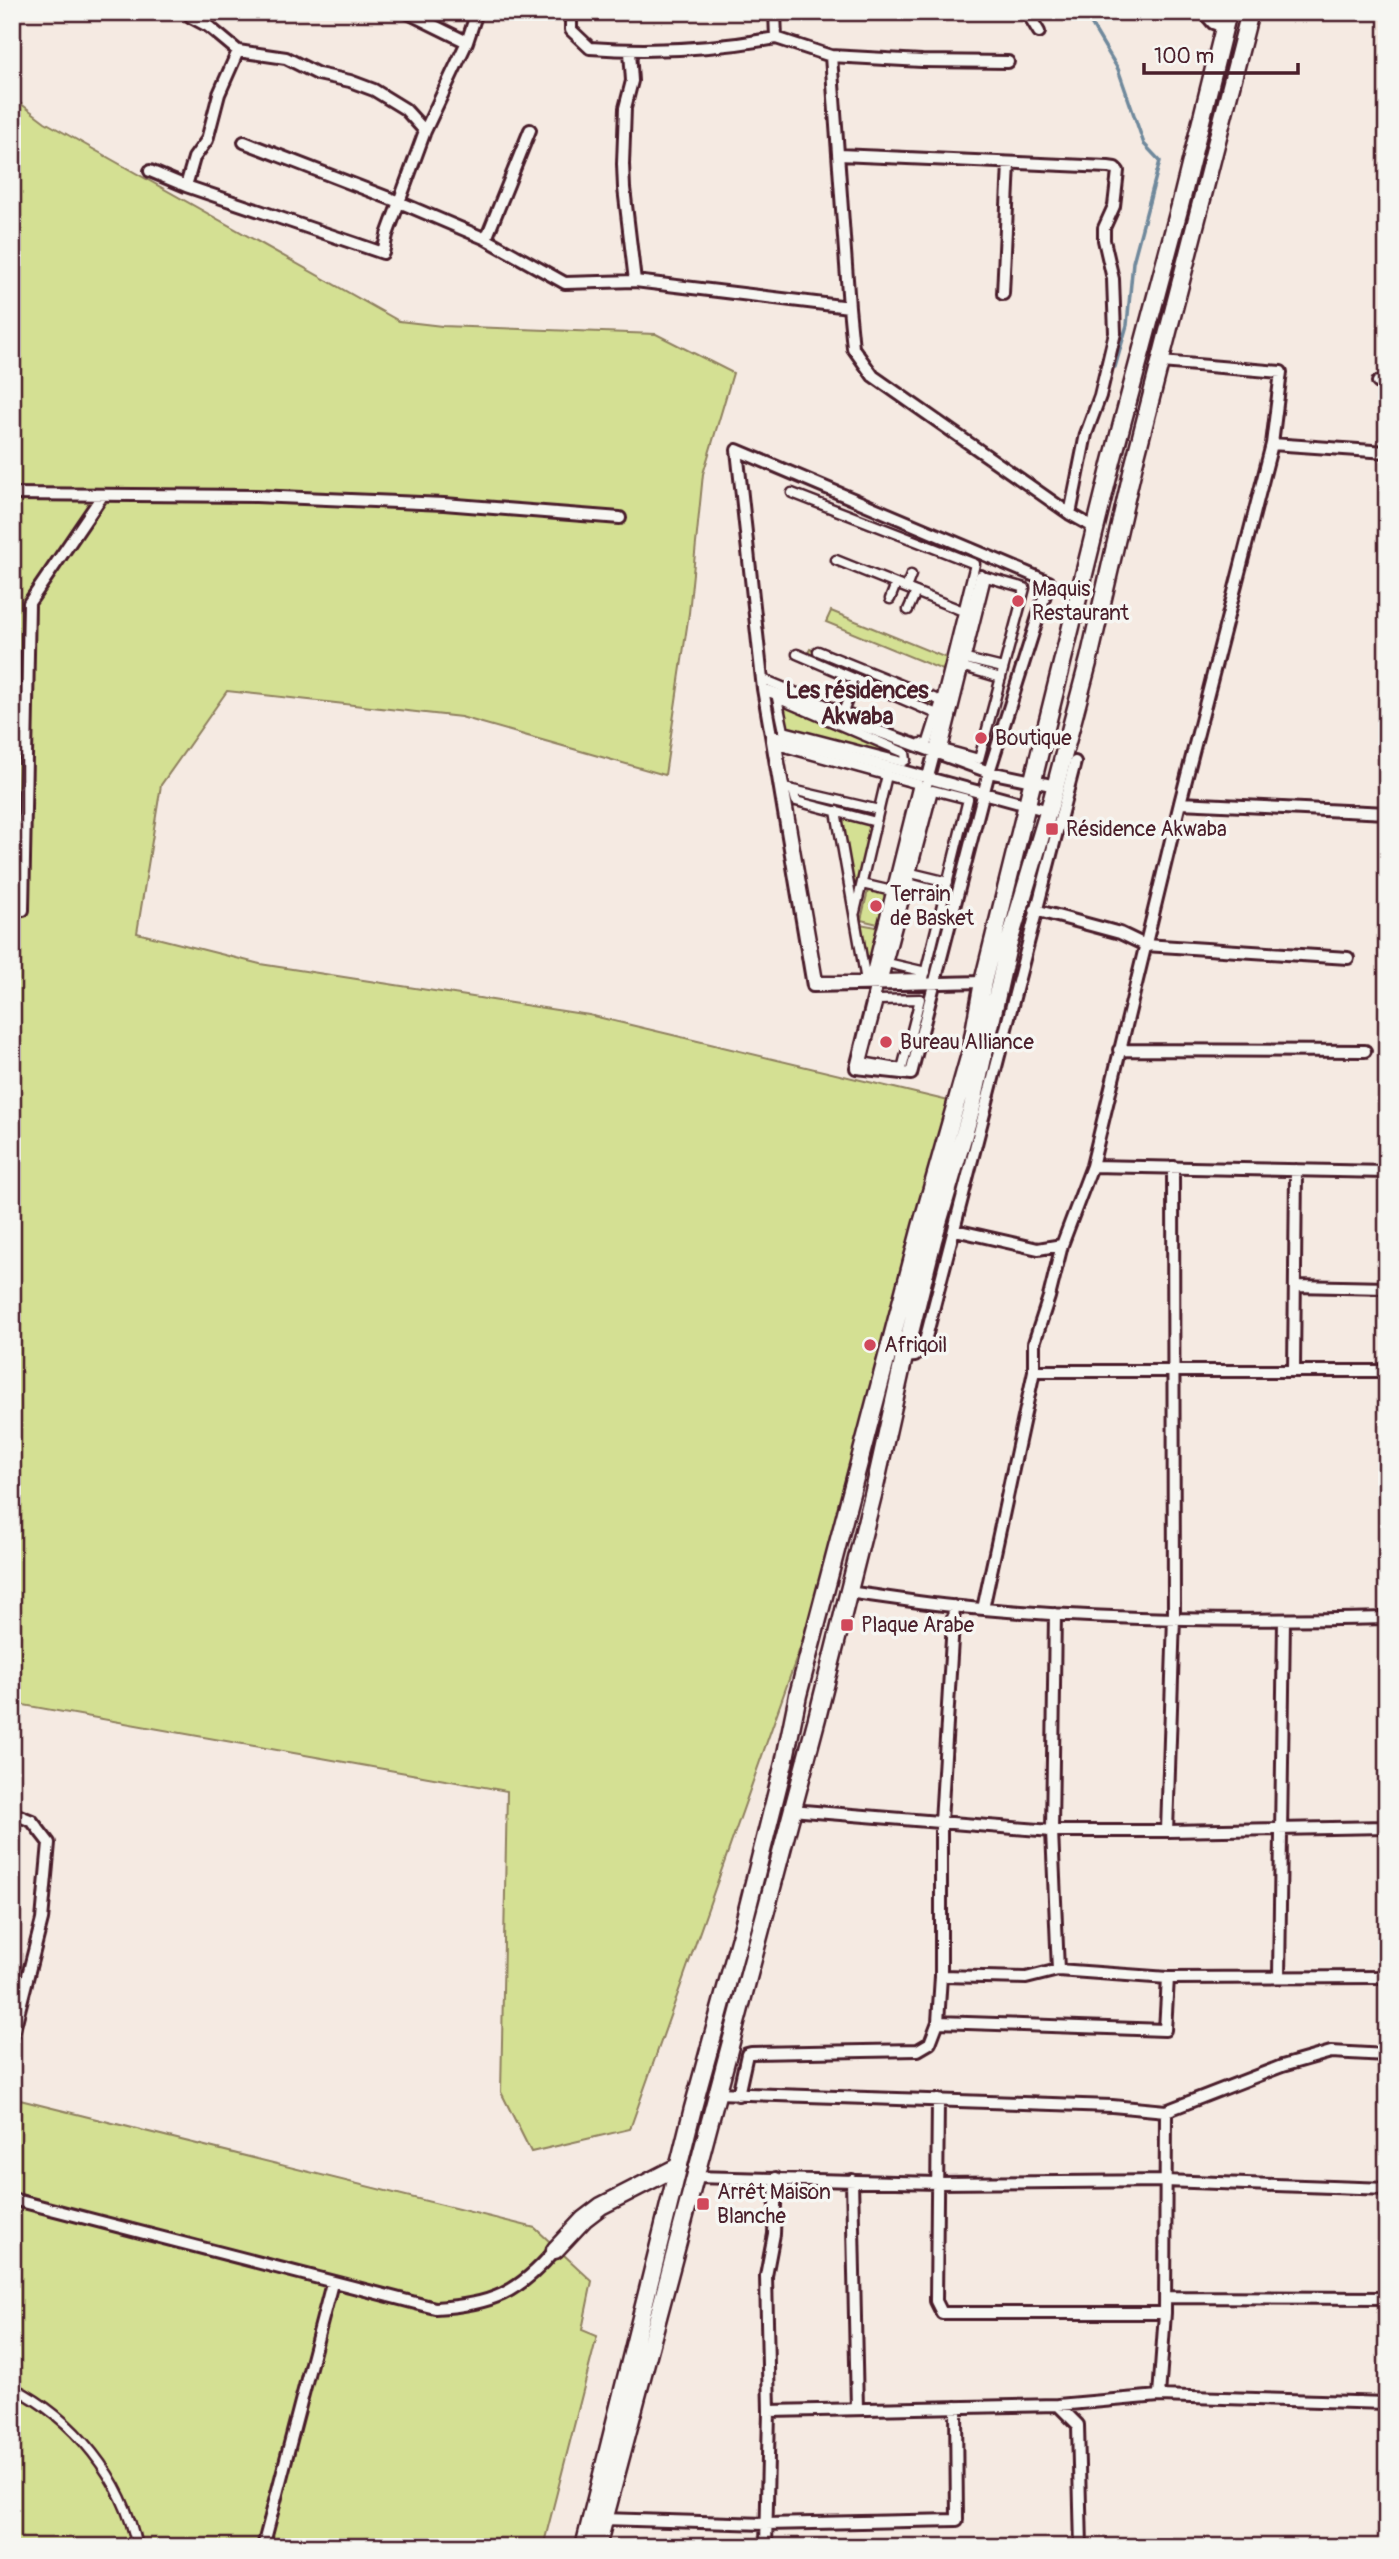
<svg xmlns="http://www.w3.org/2000/svg" width="1399" height="2559" viewBox="0 0 1399 2559" font-family="Pangolin,sans-serif">
  <rect width="100%" height="100%" fill="#f5eae2"/>
  <filter id="ink" filterUnits="userSpaceOnUse"><feTurbulence type="fractalNoise" baseFrequency=".0143" numOctaves="2"/><feDisplacementMap in="SourceGraphic" scale="14" xChannelSelector="R" yChannelSelector="G"/><feConvolveMatrix kernelMatrix="1 2 1 2 8 2 1 2 1" color-interpolation-filters="sRGB"/></filter>
  <g filter="url(#ink)">
    <path fill="#d4e093" stroke="#8f805f" stroke-width="2" d="M12,97l33,25 354,199 43,5 214,8 77,39 -30,101 -14,139 -24,162 -204,-58 -234,-26 -66,94 -24,148 123,31 329,51 368,88 -118,435 -209,591 -99,23 -30,-60 6,-301 -495,-88z
      M831,611l118,48 -4,12 -119,-49z
      M810,649l128,53 -2,7 -129,-54z
      M780,702l106,47 -2,3 -100,-25z
      M796,793l80,18 -2,8 -76,-19z
      M840,815l34,8 -18,72z
      M869,886l21,5 -8,34 -21,-5z
      M860,924l22,4 -11,41h-5z
      M12,2098l523,130 57,53 -10,49 15,6 -54,211h-531z"/>
    <g fill="none" stroke-linecap="round" stroke-linejoin="round">
      <path stroke="#6f899c" stroke-width="3.5" d="M1084,12l34,57 26,75 16,17 -27,101 -6,63 -12,42
        M12,15l2,-3"/>
      <defs>
        <path id="pedestrian" d="M792,493l183,71 -34,137
          M836,560l127,51
          M986,577l39,11 -46,171 -36,-10z
          M906,588l5,-13
          M890,599l6,-15
          M908,610l8,-18
          M818,651l123,50 -14,44 -6,-2
          M797,654l140,60
          M966,659l37,9
          M964,667l37,11
          M763,679l100,41
          M777,698l128,55 1,7 -3,2 -119,-31z
          M843,712l13,-33
          M777,745l141,39 -49,197h-51z
          M784,788l95,22
          M793,790l3,11 80,21
          M933,790l35,9 -44,179 -41,1z
          M836,811l30,170
          M911,873l37,9
          M909,883l36,10
          M862,884l30,7
          M855,912l32,-137
          M887,963l39,9
          M920,999l-18,70 -40,-7 16,-62z
          M12,2387c62,31 111,91 125,160"/>
        <path id="minor" d="M406,12l61,30
          M571,12v18l19,18c63,5 124,1 186,-10
          M775,12l1,26 55,18 91,5 86,1
          M1027,12l12,20
          M1208,12l-1,4 6,7 11,4
          M191,17l17,9 30,25 48,7 32,16 32,7 24,9 31,19 20,22
          M630,51l2,30 -7,27 -2,56 1,24 11,93
          M831,56l18,251
          M244,142l155,60 87,37 79,44 70,-2 214,26 4,41 20,28 197,138 25,14
          M839,155l269,12 7,1 3,3 -4,35 -10,22v12l9,39 2,54 -15,63 -14,38 -16,80
          M150,171l36,15 197,67 4,-18 38,-104 42,-89 10,-30
          M186,186l8,-28 13,-18 12,-46 19,-43
          M486,239l44,-109
          M1003,294l6,-131
          M1378,382l9,8
          M1272,444l115,8
          M12,494l244,2 188,8 176,14
          M763,689l-26,-239 312,132 -60,190 -78,302 -55,-6 72,-291 53,-201
          M771,735l42,251 170,-4
          M1180,803l207,10
          M1049,811l-278,-76 -8,-46 226,83 67,14
          M12,903l11,7 6,-307 73,-107
          M1035,910l85,23 25,12 203,13
          M1119,1050l246,1
          M1092,1166l295,6
          M955,1230l83,19 24,-4
          M1295,1286l92,2
          M904,1357l11,-1 9,-11 151,-583
          M1294,1370l2,-200
          M1034,1371h353
          M847,1592c46,6 91,14 137,17 133,12 269,12 403,9
          M983,1609l51,-238v-28l15,-46 13,-52 30,-79 88,-363 92,-359 9,-72 -120,-10
          M1055,1614l-3,217 6,139
          M791,1810l261,21h115l220,-4
          M12,1813l20,8 17,22 -7,77 -30,118
          M1386,1827l1,-19
          M1167,1831l7,-214 -1,-450
          M941,1976l85,2 32,-8 110,8 219,-1
          M1279,1977l5,-357
          M938,2022l227,8 3,-52
          M716,2093l396,13 54,5 116,-45 49,-14 56,3
          M738,2095l9,-41 4,-1 167,-3 12,-7 8,-21 3,-46v-154l13,-216
          M938,2100l-2,201 6,12h223
          M694,2177l243,6 228,-2 222,8
          M852,2180l5,229
          M12,2199l423,109c56,-3 84,-15 120,-58
          M1165,2297l222,1
          M1159,2396l6,-83 1,-202
          M1058,2405l20,20 3,122
          M769,2411l289,-6 101,-9 228,7
          M603,2519l162,5 192,-4 -1,-113
          M263,2547l69,-264
          M766,2547l3,-136 -3,-135 8,-42 2,-56"/>
        <path id="primary" d="M555,2250l29,-31 17,-13 78,-40
          M584,2547l109,-439 50,-182 41,-163 14,-68 123,-468 49,-173 13,-72 129,-521 68,-255 48,-194
          M597,2547l220,-829 57,-227 30,-134 29,-117 39,-133 36,-161 44,-147 37,-140 45,-195 116,-452"/>
      </defs>
      <use href="#pedestrian" stroke="#4a1f2b" stroke-width="13"/>
      <use href="#minor" stroke="#4a1f2b" stroke-width="16"/>
      <use href="#primary" stroke="#4a1f2b" stroke-width="21"/>
      <use href="#pedestrian" stroke="#f6f6f2" stroke-width="8"/>
      <use href="#minor" stroke="#f6f6f2" stroke-width="10"/>
      <use href="#primary" stroke="#f6f6f2" stroke-width="16"/>
    </g>
  </g>
  <g fill="#d1495b" stroke="#f6f6f2" stroke-width="2.5">
    <circle cx="1018" cy="601" r="7"/>
    <circle cx="981" cy="738" r="7"/>
    <rect x="1045" y="822" width="14" height="14" rx="3.5"/>
    <circle cx="876" cy="906" r="7"/>
    <circle cx="886" cy="1042" r="7"/>
    <circle cx="870" cy="1345" r="7"/>
    <rect x="840" y="1618" width="14" height="14" rx="3.5"/>
    <rect x="696" y="2197" width="14" height="14" rx="3.5"/>
  </g>
  <g text-anchor="middle" dominant-baseline="central" stroke-width="7" stroke-linejoin="round" paint-order="stroke">
    <g font-size="21" fill="#4a1f2b" stroke="#f6f6f2" text-anchor="start">
      <text x="1032" y="589">Maquis<tspan x="1032" dy="24">Restaurant</tspan></text>
      <text x="995" y="738">Boutique</text>
      <text x="1066" y="829">Résidence Akwaba</text>
      <text x="890" y="894">Terrain<tspan x="890" dy="24">de Basket</tspan></text>
      <text x="900" y="1042">Bureau Alliance</text>
      <text x="884" y="1345">Afriqoil</text>
      <text x="861" y="1625">Plaque Arabe</text>
      <text x="717" y="2192">Arrêt Maison<tspan x="717" dy="24">Blanche</tspan></text>
    </g>
    <g font-size="23" font-weight="bold" fill="#4a1f2b" stroke="#f6f6f2">
      <text x="857" y="690">Les résidences<tspan x="857" dy="26">Akwaba</tspan></text>
    </g>
  </g>
  <rect width="1399" height="2559" fill="none" stroke="#f6f6f2" stroke-width="42"/>
  <rect x="21" y="21" width="1357" height="2517" fill="none" stroke="#4a1f2b" stroke-width="2.5" filter="url(#ink)"/>
  <path d="M1144 63v10h154v-10" fill="none" stroke="#4a1f2b" stroke-width="3.5"/>
  <text x="1154" y="63" font-size="21" fill="#4a1f2b" stroke="#f6f6f2" stroke-width="5" paint-order="stroke">100 m</text>
</svg>
